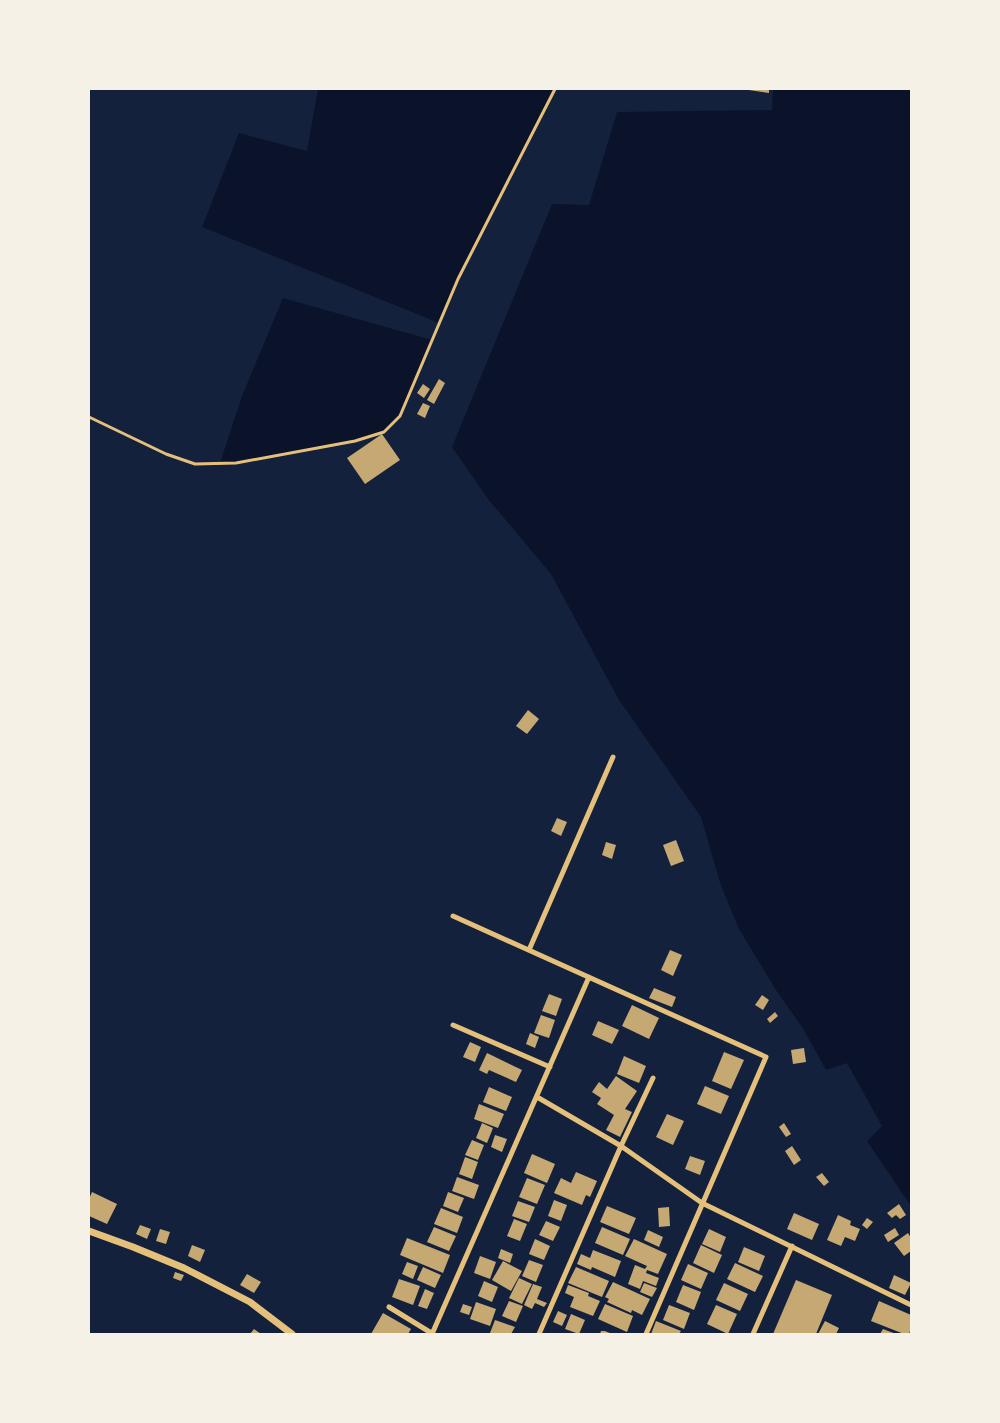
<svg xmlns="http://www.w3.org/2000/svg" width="1000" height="1423" viewBox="0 0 1000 1423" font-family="Karla,sans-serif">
  <rect width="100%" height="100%" fill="#14213d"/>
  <path fill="#0b132b" d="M318,89h237l-97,190 -19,44 -237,-96 37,-94 68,18z
    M773,89h138v1117l-44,-65 15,-15 -35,-63 -21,7 -22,-40 -28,-40 -37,-61 -18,-43 -20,-69 -82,-117 -68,-126 -63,-75 -36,-52 100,-243 37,1 28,-93 155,-2z
    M283,298l149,42 -32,76 -16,16 -29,9 -119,22h-16l22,-67z"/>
  <path fill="#c6a872" d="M742,89h27v4z
    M439,379l6,4 -11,21 -7,-4z
    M423,384l7,5 -6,9 -7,-5z
    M423,403l7,3 -5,12 -8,-4z
    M382,434l18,26 -35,24 -18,-26z
    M528,710l11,9 -12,15 -11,-8z
    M557,818l10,4 -6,14 -10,-5z
    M676,840l8,21 -13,5 -8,-21z
    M606,842l10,3 -4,14 -10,-4z
    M670,950l12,5 -9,21 -12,-6z
    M654,988l22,9 -4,10 -23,-9z
    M549,994l13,5 -6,17 -14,-5z
    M762,995l7,5 -6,10 -8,-5z
    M632,1005l27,13 -10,21 -27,-13z
    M775,1012l3,4 -8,7 -3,-4z
    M541,1015l14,5 -6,18 -15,-5z
    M598,1021l21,9 -7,14 -20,-9z
    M530,1033l9,4 -4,11 -9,-4z
    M470,1042l11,5 -6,15 -12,-5z
    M804,1048l2,14 -13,2 -2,-14z
    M724,1052l20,8 -13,29 -19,-8z
    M487,1053l35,17 -6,12 -27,-12 -2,4 -8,-4z
    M624,1056l22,10 -7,17 -22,-9z
    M616,1076l21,15 -12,18 7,3 -12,25 -14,-7 8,-15 -17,-11 4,-6 -9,-6 7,-10 8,7z
    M705,1086l24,10 -8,18 -24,-10z
    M489,1087l23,10 -6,14 -23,-9z
    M479,1104l25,10 -6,14 -24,-9z
    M667,1114l17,7 -11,24 -17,-8z
    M482,1123l11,5 -6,15 -11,-5z
    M784,1123l7,11 -5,3 -7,-10z
    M495,1135l12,4 -5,13 -11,-5z
    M472,1140l12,5 -6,15 -13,-5z
    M792,1146l9,14 -7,5 -9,-14z
    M532,1154l23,10 -8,19 -23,-10z
    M690,1156l15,5 -5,14 -15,-6z
    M465,1157l13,5 -6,17 -13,-5z
    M576,1172l21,9 -7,16 -4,-2 -4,10 -28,-12 7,-15 10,5z
    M822,1173l7,9 -5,4 -8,-9z
    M457,1177l22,8 -5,14 -22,-8z
    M527,1178l18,7 -8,19 -18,-7z
    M92,1192l25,12 -10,20 -18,-8v-17z
    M448,1192l16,6 -6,14 -15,-6z
    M554,1200l13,5 -6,16 -13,-5z
    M518,1201l17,6 -6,15 -17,-6z
    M899,1204l7,11 -6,4 -4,-4 -4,3 -5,-5z
    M607,1206l29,12 -7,16 -29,-12z
    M669,1207l1,19 -11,1 -1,-19z
    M441,1208l22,9 -6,16 -23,-9z
    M794,1213l25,11 -7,16 -25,-11z
    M838,1215l13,6 -1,4 10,4 -5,12 -10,-4 -4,9 -14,-6z
    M867,1218l6,4 -6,7 -5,-4z
    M514,1219l13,5 -7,17 -13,-5z
    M546,1221l14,6 -7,14 -14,-6z
    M140,1225l11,4 -4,10 -11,-5z
    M434,1227l22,9 -7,15 -22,-9z
    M602,1227l28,12 -7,16 -28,-12z
    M895,1228l4,7 -11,7 -4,-7z
    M160,1229l10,3 -4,12 -10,-3z
    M709,1229l17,8 -6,15 -18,-8z
    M648,1230l15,7 -4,10 -15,-7z
    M908,1233l3,5v13l-7,5 -10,-13z
    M407,1238l43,17 -7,18 -43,-18z
    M535,1239l15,7 -6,14 -15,-6z
    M634,1239l33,15 -9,20 -11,-4 -1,3 13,5 -3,8 -13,-5 -3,8 -12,-5 7,-19 10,4 2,-3 -22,-10z
    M192,1245l13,5 -5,12 -12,-6z
    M701,1245l21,10 -8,18 -21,-10z
    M744,1247l21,9 -6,15 -21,-9z
    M501,1249l12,5 -3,9 -12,-5z
    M593,1250l28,11 -6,16 -23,-10 -1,3 -14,-6 4,-10 9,4z
    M480,1256l16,6 -6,17 -16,-6z
    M529,1260l14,5 -7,17 -14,-6z
    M503,1261l19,10 -11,20 -19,-11z
    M407,1262l11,4 -5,13 -11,-5z
    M735,1263l28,13 -8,16 -28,-13z
    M688,1264l20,9 -7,16 -20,-9z
    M423,1267l18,8 -6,13 -18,-8z
    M576,1267l33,14 -7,16 -34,-14z
    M175,1272l9,3 -3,6 -8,-3z
    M247,1274l14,8 -7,11 -14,-8z
    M894,1275l17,8 -6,12 -16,-7z
    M519,1278l13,6 -10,20 -13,-6z
    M399,1279l21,7 -7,19 -21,-8z
    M796,1280l36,15 -16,39h-43z
    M484,1281l14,6 -6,15 -14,-6z
    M613,1282l37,17 -8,16 -10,-5 -1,3 -24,-11 2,-3 -4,-2z
    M644,1283l13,5 -5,9 -12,-5z
    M724,1283l24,11 -8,17 -24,-11z
    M533,1284l9,3 -5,12 10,4 -3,4 -9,-4 -3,6 -8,-4z
    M568,1285l21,8 -1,3 12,5 -7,15 -23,-9 4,-10 -9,-4z
    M683,1285l18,7 -7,18 -18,-8z
    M425,1289l9,4 -7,16 -9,-3z
    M509,1301l14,5 -7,16 -14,-6z
    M879,1301l32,14v13l-2,6h-5l-33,-13z
    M476,1302l20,7 -6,17 -20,-7z
    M463,1304l9,3 -3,8 -9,-3z
    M605,1304l28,12 -6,16 -29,-13z
    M669,1305l21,8 -6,16 -21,-9z
    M716,1305l21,9 -9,20 -21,-10z
    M558,1311l9,4 -5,11 -9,-4z
    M383,1313l28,16 -3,5h-37z
    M571,1314l14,6 -6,14 -14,-5z
    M495,1320l20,7 -4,7 -21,-1z
    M656,1321l25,10 -2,3h-28z
    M825,1321l14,7 -3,6h-18z
    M254,1329l7,5h-11z
    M883,1329l13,5h-16z
    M601,1331h4l7,3h-12z"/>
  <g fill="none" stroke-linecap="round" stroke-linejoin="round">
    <path stroke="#e5c07b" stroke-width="3" d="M89,417l77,37 29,10 41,-1 119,-22 29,-9 16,-16 58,-137 97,-190"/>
    <path stroke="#e5c07b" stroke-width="5" d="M453,916l313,141 -120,277
      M529,950l84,-193
      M453,1025l97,42
      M537,1097l84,49 81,57 209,102
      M389,1307l44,27
      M432,1334l157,-357
      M539,1334l82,-188 32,-68
      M753,1334l39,-88"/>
    <path stroke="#e5c07b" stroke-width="7" d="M89,1231l44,16 51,21 66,34 42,32"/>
  </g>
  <rect width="1000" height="1423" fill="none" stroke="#f6f1e7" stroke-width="180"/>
</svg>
